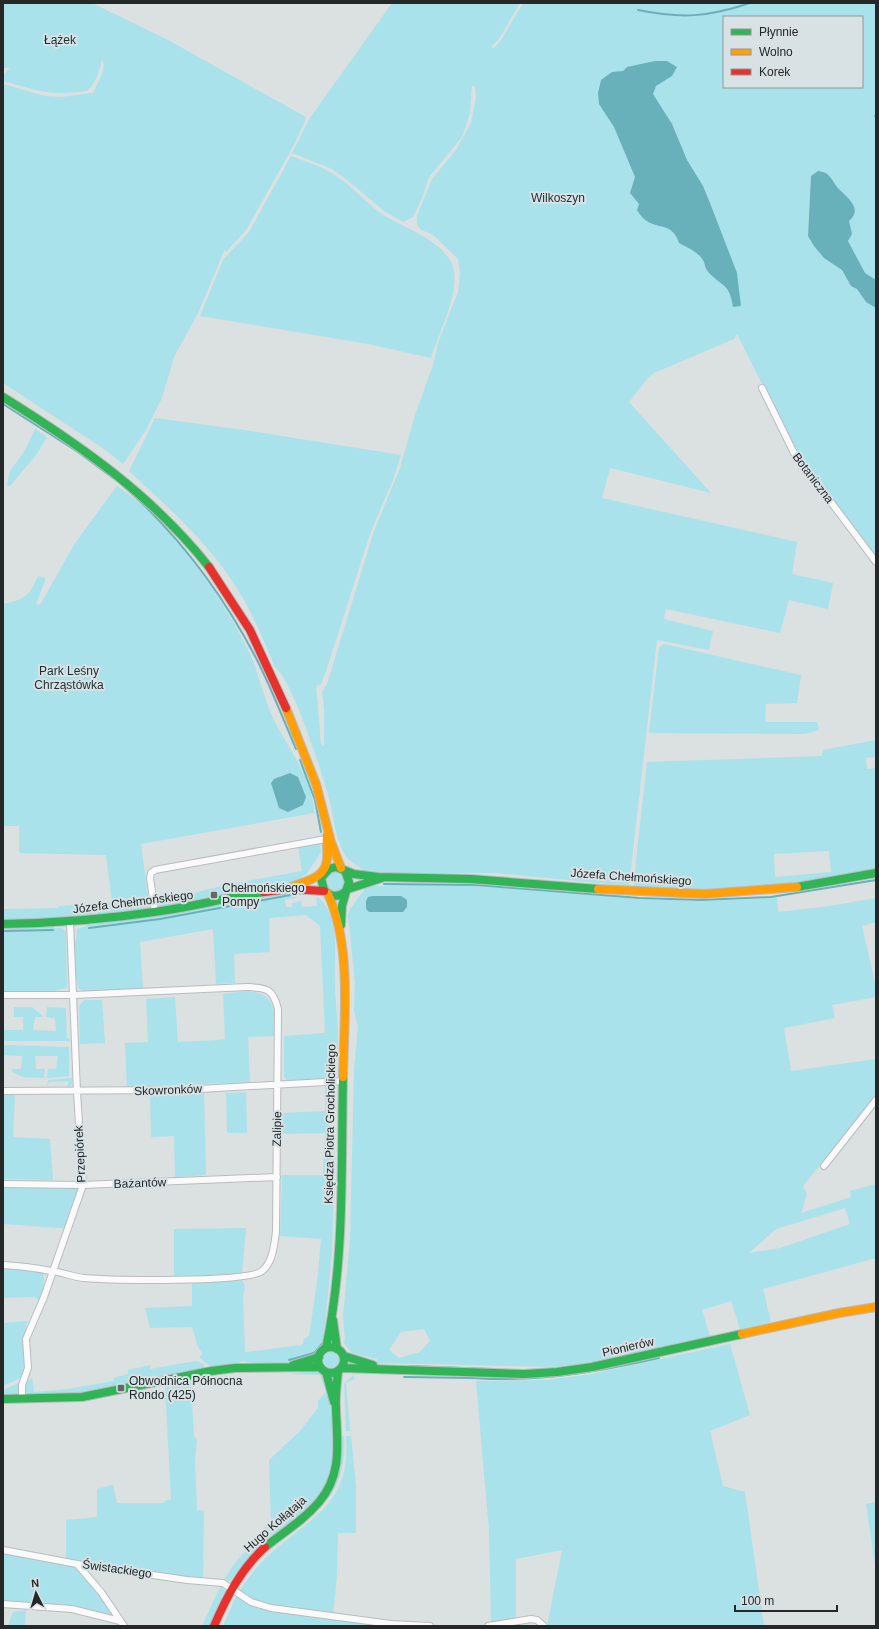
<svg xmlns="http://www.w3.org/2000/svg" width="879" height="1629" viewBox="0 0 879 1629" font-family="Helvetica,sans-serif">
  <rect width="100%" height="100%" fill="#dbe0e0"/>
  <path fill="#a9e2ea" fill-rule="evenodd" d="M3,3h89l76,37 136,76 2,2 -11,25 -49,87 -20,22 -1,-3 -26,62 -25,46 -12,41 -16,32 -23,34 -19,-15 -101,-66v-299l42,12 16,1 32,-4 9,-19 2,-9 -2,-6c-2,10 -6,24 -14,31 -4,2 -8,2 -12,2 -29,4 -46,-4 -73,-11v-6l7,-7h-7z
    M392,3h128l-21,36 -8,8 3,1 7,-8 22,-37h353v554l-80,-105 -59,-118 -3,5 -80,34 -7,6 -18,23 82,91 -101,-25 -8,30 195,44 -5,32 41,9 -5,26 -39,-9 -9,33 -114,-24 -2,10 49,12 -4,19 -52,-10 -28,246 -134,-13h-129c-5,-7 -18,-11 -22,-20 -8,-15 -10,-31 -13,-47 -6,-25 -38,-126 -56,-139 -11,-26 -22,-53 -37,-77 -29,-47 -69,-82 -109,-119l26,-53 96,13 150,24 -8,25 -22,51 -45,140 -5,13 -5,2 5,58 3,2v-37l-2,-17 5,-8 47,-153 26,-63 15,-53 18,-50 5,-22 20,-51 2,-18 -2,-15 -26,-25 -11,-4 -4,-6v-8l15,-37 24,-29 15,-27 5,-26 -1,-11h-3l-2,27 -8,24 -33,40 -7,21 -9,19 -10,5 -19,-11 -38,-32 -16,-11 -38,-15 18,-35zM724,17h138v70h-138zM818,171c12,1 14,8 20,17l-30,48 3,-60z
    M291,156c13,5 27,9 39,16 20,11 33,29 52,42 21,14 67,28 72,57 4,27 -15,61 -23,87l-63,-14 -168,-28 23,-56 26,-28z
    M35,429l12,8 -11,18 -26,31 -3,-1 3,-14 14,-19z
    M117,486c49,32 109,115 133,168 9,20 13,42 22,62 14,31 42,62 42,97l-173,31 8,61 -2,5 -47,7 -2,-3 -2,-10 16,-2 -6,-47 -87,-2v-27h-16v-222c22,-5 26,-7 35,-28l8,2 -10,26 4,1 35,-62z
    M664,644l137,31 -4,28 -31,1 -1,18h52l2,8 -14,4 -156,-1 9,-77 1,-8z
    M876,740v17l-10,1 1,11 9,-1v100c-80,17 -160,27 -242,19l2,-28 11,-97 175,-6 1,-6zM829,851l2,21 -56,5 -1,-23z
    M320,843l1,9 -15,23 -4,1v6l-141,26 -3,-2 -1,-7 24,-3 49,-12 72,-13 -4,-24z
    M326 882a10 10 0 1 1 20 0a10 10 0 1 1-20 0Z
    M415,885h72l148,14 64,2 78,-3 1,14 52,-6 46,-8v24l-14,4 14,61v10l-44,8 3,13 -51,10 7,43 85,-12v36l-73,91 4,8 -6,19 50,-16 -1,-6 26,-7v74l-113,31 8,33 -31,7 -9,-28 -29,9 8,26 -108,25 -46,6 -176,-4 -1,2 -2,-1v-5l-25,-6 -9,-11 2,-2 -2,-24 7,-75 4,-172 4,-42 -4,-17 1,-28 -7,-67 2,-6 17,-23zM845,1208l5,16 -70,24 -31,5 27,-24zM424,1329l6,12 -10,11 -21,6 -10,-8 12,-18z
    M291,891l4,2 1,5 -11,1 1,8h6v-4l9,-2 1,6 15,-1 -1,-9h1c9,5 14,17 16,28 4,20 1,40 2,60 0,21 10,77 -6,93l-42,3 -3,-5v-40l41,-3 -5,-107 -14,-11 -37,3 1,34 -36,2 1,29 -19,1 -3,-55 -73,13 3,46 -3,3 -58,1v-2l-4,-2 -1,-8h-2l-1,-38 2,-1 1,-12 9,-3v-2l88,-11 3,1v-1z
    M92,904l1,10 -9,3 -81,3v-11l56,-1v-2z
    M54,926v2h8l4,4 1,56 -10,2 -1,2 -53,-1v-64z
    M248,991c31,4 26,20 26,45l-26,1 2,45 -123,5 -2,-44 23,-1 -2,-43 29,-2 3,45 41,-2 6,-1 -2,-45z
    M84,1000h18l3,43 -25,1 -1,-38z
    M14,1007h18l11,9v1h-8l-2,13 23,1 -1,-13 -9,-1 1,-10 19,1 1,30 3,1v2h-67v-11h20v-13h-9z
    M3,1045l66,2v29l-22,2 1,-9h8l2,-13h-23l1,13h9l-1,9 -20,-1 -12,-5v-3h9l1,-13 -19,-1z
    M72,1078v6l-3,3h-2l2,-6 -20,1 -2,5 1,-7z
    M325,1085l10,1 1,4 -6,40 -1,20 6,7 -3,96 -9,93c-18,19 -56,22 -80,15l-7,3 -25,3 -12,-10 4,-3 -5,-7 -6,-20 -42,1 -5,-20 47,-2v-25l50,-1 3,6 -2,11 2,55 57,-7 2,-6 5,-3 8,-53 4,-44 -41,-3 2,-61h41l2,-42 -43,1 -1,-21 44,-2z
    M246,1092l1,41h-20l-1,-40z
    M204,1093l2,82 -31,2 -1,-41 -23,1 -1,-43z
    M3,1095h12l-2,42 37,2 3,41 -50,-1z
    M3,1187l75,1 -14,40h-4l-57,-4z
    M246,1228l-4,46 -68,2v-47z
    M3,1268l38,5 3,2 -1,17 -4,9 -4,-4 -32,1z
    M27,1321c-4,20 2,38 -4,56l-20,9v-63z
    M730,1344l20,71 -40,16 13,55 22,6 19,134h-217l15,-76 -46,9v60l-25,4 -2,-92 -13,-150 69,-1 47,-6z
    M323 1360a8 8 0 1 1 16 0a8 8 0 1 1-16 0Z
    M196,1361l8,3v4l-121,25 -53,2 -6,-5 2,-8 6,-4 2,14 34,-3 46,-8 -1,-3 15,-4v-4l22,-5v4z
    M312,1371c10,1 12,9 14,18l1,-1c5,25 10,51 6,76 -5,37 -39,52 -63,75 -15,13 -28,26 -40,42h-4l-1,-3 12,-18 13,-13 8,-13 13,-13 -2,-61 31,-29 18,-23v-7l8,-9 -6,-17 -31,-1z
    M354,1375v4l-8,4 4,48h-4l-2,-48z
    M191,1381l3,55 3,5 -2,18 2,51 7,1 -1,68 -124,-16 -13,-4v-39l31,-3v-28l16,-4 4,18h46l3,-3h5l-6,-114z
    M19,1383l2,9 -3,3h-15v-5z
    M344,1436c4,70 -39,80 -81,121 -10,9 -18,20 -25,31l-1,-3c8,-11 16,-21 26,-31 40,-38 84,-51 79,-117z
    M346,1436h5l5,50v47h-18l-1,42 -4,40 -46,-6 -35,-8 -12,-11c8,-12 17,-24 27,-33 43,-40 85,-52 79,-121z
    M876,1502v70l-10,-68z
    M3,1552l63,11 13,5 38,50 -114,-16z
    M221,1585l4,6 -15,35h-8z
    M237,1594l13,10 17,5 121,17h-165z
    M26,1610l-1,16h-17l5,-14z"/>
  <path fill="#69b1ba" d="M655,61h12l10,6 -5,9 -16,10 -3,8 19,30 15,36 16,26 7,17 27,70 4,33 -8,1c-4,-24 -9,-19 -24,-34 -3,-3 -4,-7 -5,-11 -4,-9 -17,-15 -25,-19 -8,-26 -28,-8 -42,-33l2,-6 -9,-11 5,-16 -21,-50 -15,-23 -1,-11 3,-13 11,-8 11,-1 4,-4z
    M818,171c12,1 13,8 20,17 8,9 26,20 11,33l3,13 -4,7 17,32 11,7v28l-10,-6 -9,-13 -6,-3 -9,-16 -18,-12 -10,-12 -6,-10 3,-60z
    M290,773l8,4 8,20 -3,8 -15,7 -9,-4 -8,-25 3,-4z
    M373,896h28l6,4v7l-4,5h-34l-3,-3v-8l2,-4z"/>
  <g fill="none" stroke-linecap="round" stroke-linejoin="round">
    <path stroke="#69b1ba" stroke-width="2" d="M638,10c44,9 70,7 112,-7
      M875,116h1
      M3,404l75,48 35,26
      M121,484c55,48 101,109 135,174 15,29 27,61 40,91
      M300,760l15,40 6,32
      M384,884l93,1 162,13 62,2 70,-3 105,-17
      M89,928l71,-9 136,-25
      M3,931l50,-1
      M289,1360l25,-7 9,-10
      M410,1366l81,3
      M404,1377l67,1
      M472,1378l18,1
      M491,1379c61,1 109,-8 168,-21"/>
    <defs>
      <path id="street" d="M762,388l32,65 82,109
        M155,912l-5,-34 1,-5 4,-3 171,-31
        M3,995h71l173,-8c19,1 26,1 31,22l-2,223c-2,14 -3,30 -14,39 -15,12 -153,9 -178,7 -11,-1 -22,-6 -33,-7 -15,-3 -32,-5 -48,-6
        M3,1091l178,-1 162,-9
        M824,1166l52,-66
        M3,1184l80,1 194,-8
        M22,1399v-14l6,-17 -2,-29 18,-42 39,-112 -6,-93 -7,-170
        M3,1550l74,14 110,16 36,3 28,19 20,6 120,16 39,2
        M77,1564l24,28 23,34
        M3,1604l69,5 48,12
        M488,1626l43,-7 6,1 7,6"/>
      <path id="fast" d="M3,397c77,48 149,98 206,170
        M345,871l4,11 -3,9c-8,7 -15,6 -22,-1l-3,-12 8,-9 7,-2 18,7 24,3 93,2 127,10
        M797,887l79,-14
        M348,889l34,-11
        M3,924c53,-1 106,-5 158,-13 35,-5 68,-14 103,-19
        M341,925l1,-19 4,-14
        M333,1320l4,29
        M318 1360a13 13 0 1 1 26 0a13 13 0 1 1-26 0Z
        M326,1348c19,-89 15,-181 17,-271
        M344,1356l29,9
        M293,1365l26,-8
        M342,1368l182,6 33,-2 35,-5 150,-33
        M326,1372l8,30
        M3,1399l79,-2 129,-26 24,-3 85,-1
        M265,1547c19,-15 39,-27 54,-45 24,-28 18,-60 17,-93 -1,-13 1,-25 2,-37"/>
      <path id="slow" d="M286,708l30,76 15,58 10,26
        M289,888c15,-7 37,-9 38,-29 1,-8 -1,-15 0,-23
        M598,889l106,5 93,-7
        M328,894c24,52 16,126 15,183
        M742,1334l97,-21 37,-6"/>
      <path id="jam" d="M209,567l41,63 36,78
        M264,892l25,-3 35,2
        M214,1626c13,-30 27,-57 51,-79"/>
    </defs>
    <use href="#street" stroke="#b9bcbd" stroke-width="8"/>
    <use href="#fast" stroke="#b9bcbd" stroke-width="10"/>
    <use href="#slow" stroke="#b9bcbd" stroke-width="10"/>
    <use href="#jam" stroke="#b9bcbd" stroke-width="10"/>
    <use href="#street" stroke="#fafafa" stroke-width="6"/>
    <use href="#fast" stroke="#30b455" stroke-width="8"/>
    <use href="#slow" stroke="#ff9f0a" stroke-width="8"/>
    <use href="#jam" stroke="#e5322d" stroke-width="8"/>
  </g>
  <g fill="#646868" stroke="#d8e1e3" stroke-width="1.5">
    <rect x="210" y="891" width="8" height="8" rx="2"/>
    <rect x="117" y="1384" width="8" height="8" rx="2"/>
  </g>
  <g text-anchor="middle" dominant-baseline="central" stroke-width="4" stroke-linejoin="round" paint-order="stroke">
    <g font-size="12" fill="#193033" stroke="#d8e1e3">
      <text x="60" y="40">Łążek</text>
      <text x="558" y="198">Wilkoszyn</text>
      <text x="69" y="671">Park Leśny<tspan x="69" dy="14">Chrząstówka</tspan></text>
    </g>
    <g font-size="12" fill="#242828" stroke="#d8e1e3">
      <text transform="translate(813 478) rotate(53)">Botaniczna</text>
      <text transform="translate(631 877) rotate(4)">Józefa Chełmońskiego</text>
      <text transform="translate(133 902) rotate(-7)">Józefa Chełmońskiego</text>
      <text transform="translate(168 1090) rotate(-2)">Skowronków</text>
      <text transform="translate(330 1124) rotate(-89)">Księdza Piotra Grocholickiego</text>
      <text transform="translate(277 1129) rotate(-89)">Zalipie</text>
      <text transform="translate(80 1154) rotate(-93)">Przepiórek</text>
      <text transform="translate(140 1183) rotate(-2)">Bażantów</text>
      <text transform="translate(628 1347) rotate(-13)">Pionierów</text>
      <text transform="translate(275 1524) rotate(-41)">Hugo Kołłątaja</text>
      <text transform="translate(117 1569) rotate(8)">Świstackiego</text>
    </g>
    <g font-size="12" fill="#242828" stroke="#d8e1e3" text-anchor="start">
      <text x="222" y="888">Chełmońskiego<tspan x="222" dy="14">Pompy</tspan></text>
      <text x="129" y="1381">Obwodnica Północna<tspan x="129" dy="14">Rondo (425)</tspan></text>
    </g>
  </g>
  <rect width="879" height="1629" fill="none" stroke="#242828" stroke-width="8"/>
  <rect x="723" y="16" width="140" height="72" fill="#d8e1e3" stroke="#909798"/>
  <rect x="731" y="29" width="20" height="6" fill="#30b455" stroke="#909798"/>
  <text x="759" y="36" font-size="12" fill="#242828">Płynnie</text>
  <rect x="731" y="49" width="20" height="6" fill="#ff9f0a" stroke="#909798"/>
  <text x="759" y="56" font-size="12" fill="#242828">Wolno</text>
  <rect x="731" y="69" width="20" height="6" fill="#e5322d" stroke="#909798"/>
  <text x="759" y="76" font-size="12" fill="#242828">Korek</text>
  <g transform="translate(36 1593) rotate(355)" stroke="#d8e1e3" stroke-width="3" paint-order="stroke">
  <path d="M0-3L7 15L0 10L-7 15Z" fill="#242828"/>
  <text y="-6" font-size="11" font-weight="bold" text-anchor="middle" fill="#242828">N</text>
  </g>
  <path d="M735 1605v6h102v-6" fill="none" stroke="#242828" stroke-width="2"/>
  <text x="741" y="1605" font-size="12" fill="#242828" stroke="#d8e1e3" stroke-width="3" paint-order="stroke">100 m</text>
</svg>
